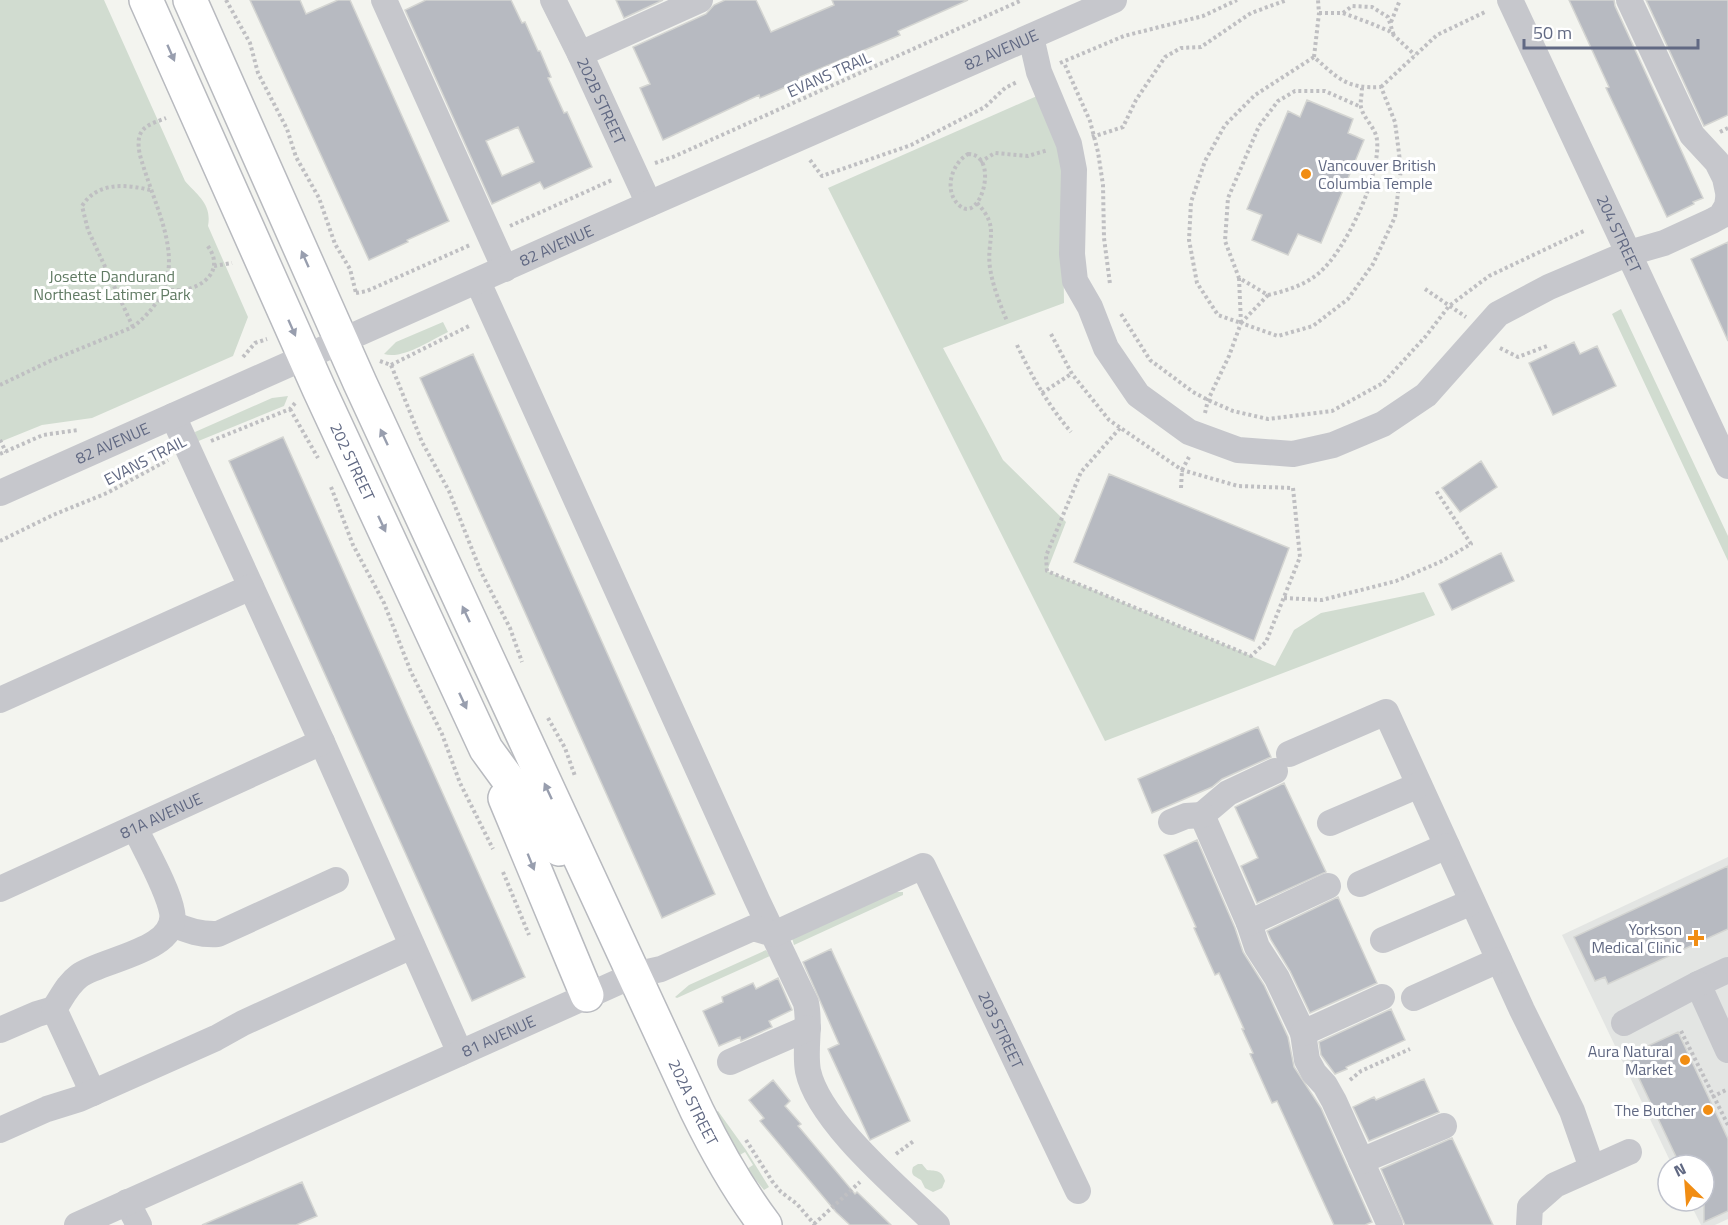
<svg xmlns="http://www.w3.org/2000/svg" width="1728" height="1225" viewBox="0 0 1728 1225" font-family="'Titillium Web',sans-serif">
  <rect width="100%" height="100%" fill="#f3f4ef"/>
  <path fill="#e3e5e3" d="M1728,857v362l-13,6h-14l-12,-24h15v-36h-32l-110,-230z"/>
  <path fill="#d1dcd0" d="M0,0h104l81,181c13,15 27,23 23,45l40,91 -15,39 -141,62 -50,7 -42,17z
    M1037,96l25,64 2,143 -121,45 60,112 63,62 -19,49 228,95 19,-36 27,-17 103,-21 11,23 -330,126 -277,-553z
    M1621,309l107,227v25l-116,-247z
    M443,322l5,10c-17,8 -46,28 -64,22l12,-12z
    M288,396l-4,10 -88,36 -1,-10 77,-34z
    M895,892h8v3l-109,50 -2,-7z
    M766,950l4,6 -93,42 -2,-1 14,-12z
    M718,1111l28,39 23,37 -5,3 -17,-21 6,-4 -8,-13 -7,4 -26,-41z
    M918,1164h4l5,6c9,1 15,0 18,11l-3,7 -9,4 -8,-4 -4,-8c-6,-4 -11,-4 -8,-13z"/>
  <path fill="#b7bac1" stroke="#d4d5d2" stroke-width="1.5" fill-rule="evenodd" d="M250,0h50l6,14 32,-14h12l99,221 -42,19 1,2 -39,18z
    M426,0h85l11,23 3,-1 13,29h2l11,26 -3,1 16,35 3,-1 25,55 -48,22 -4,-7 -48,22 -87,-194zM518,127l16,35 -32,14 -16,-35z
    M616,0h47l-39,18z
    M725,0h31l15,32 63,-27 -2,-5h136l-70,31 2,4 -100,42 2,3 -42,18 -1,-3 -96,45 -23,-52 10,-4 -17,-37 73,-33 8,-9z
    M1569,0h45l1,6 88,192 -10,4 1,2 -27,13 -61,-129 3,-1z
    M1646,0h82v115l-24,11z
    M1307,100l46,19 -5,14 16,7 -43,103 -23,-9 -10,21 -36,-15 10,-25 -15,-6 41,-98 12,6z
    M1728,242v99l-37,-82z
    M1574,342l6,12 17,-8 19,40 -63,29 -24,-52z
    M473,354l242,540 -53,24 -242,-540z
    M283,437l242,540 -53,24 -243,-540z
    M1481,461l16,26 -37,25 -18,-24z
    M1109,474l180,74 -35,93 -180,-79z
    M1501,553l13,28 -62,29 -13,-26z
    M1258,727l13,30 -49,22 -10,8 -60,26 -14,-34z
    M1284,783l42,89 -69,31 -16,-37 17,-8 -23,-51z
    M1197,840l38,88 8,24 21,33 24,52 6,30 27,41 51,114 -7,3h-31l-57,-124 -5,2 -22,-49 3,-1 -11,-24h2l-25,-56 -4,2 -21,-47 2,-1 -32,-72z
    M1728,866v63l-120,55 -3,-7 -10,4 -21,-44z
    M1338,897l39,86 -67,30 -20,-42 -19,-31 -4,-9z
    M831,949l79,172 -40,19 -42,-91 11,-5 -36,-82z
    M778,978l14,32 -23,11 3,6 -31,14 -1,-4 -21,9 -16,-35 20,-9 -1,-5 31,-14 3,6z
    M1391,1009l14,31 -59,27 1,2 -12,5 -14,-19 -2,-13z
    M1678,1032l50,107v72l-24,11v-57h-24l-52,-110z
    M1424,1079l15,33 -70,29 -16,-34 21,-10 2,3z
    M773,1080l17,21 -5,5 16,18 -3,2 57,68 2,-2 34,33h-41l-14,-13 -76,-91 4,-3 -15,-18z
    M1452,1138l41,87h-88l-24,-56z
    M302,1182l15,34 -21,9h-94z"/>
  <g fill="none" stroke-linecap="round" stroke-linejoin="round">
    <defs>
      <g id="major">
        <path id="s6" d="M146,0l173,389 167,360 73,100"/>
        <path id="s7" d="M190,0l170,383 337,728c20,41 41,78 68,114"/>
        <path d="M505,798l82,197"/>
      </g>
    </defs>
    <use href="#major" stroke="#b8babf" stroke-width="36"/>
    <path stroke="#bfbfc2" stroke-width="4" stroke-dasharray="3 3" stroke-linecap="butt" d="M226,0l24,43 8,30 29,56 9,28 23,41 16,46 15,25 6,24
      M1319,13h24l27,10 19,8 26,24
      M1343,13l9,-7 20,1 16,10 6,19
      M1391,22l9,-22
      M1314,57l5,-44 -1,-13
      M1060,63l64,-27 79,-20 34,-16
      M1065,65l25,56 8,31 5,33 1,53 6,46
      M1381,87l56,-52 48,-23
      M1720,132l8,-4
      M1092,137l31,-10 13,-27 29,-43 16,-9 20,-1 50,-34 36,-13
      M968,154c32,0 13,70 -8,52 -17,-14 -9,-42 8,-52z
      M810,160l12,16 89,-31 74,-38 20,-19 12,-6
      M980,162l15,-9 33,3 20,-6
      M655,163l18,-6 349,-157
      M977,203c24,25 9,36 13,65 3,19 10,36 17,53
      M510,226l102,-46
      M214,266l18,-3
      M1239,278l2,45
      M165,289c27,7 65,-14 42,-44
      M1425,289l41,28
      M356,293l11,-2 103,-46
      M1268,295c18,-4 37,-10 51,-22 27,-23 62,-98 58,-133 -1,-12 -14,-22 -16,-33 -1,-6 1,-13 1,-19
      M1121,314l29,46 43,32 15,8 25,11 35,8 64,-8 51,-28 43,-47 23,-30 40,-30 97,-46
      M1241,323l27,-28 -29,-17 -14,-37 3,-43 31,-72 19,-25 17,-10h30l36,16
      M133,327l-45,-97 -6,-24c15,-24 43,-22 68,-16
      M1051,334l21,40 37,46 73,50 56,16 55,2 7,69 -34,85 -15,14 -204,-85 -1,-15 35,-84 39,-44
      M1017,345c15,32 31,60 54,87
      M1500,348l18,9 29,-11
      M243,357l12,-14 12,-4
      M380,361l11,4 31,77 27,49 32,81 29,56 12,34
      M391,365l80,-40
      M0,385l50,-24 83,-34c63,-50 28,-102 9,-165 -3,-9 -6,-23 0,-31 5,-7 17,-10 24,-13
      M1042,393l29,-19
      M290,409l28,49
      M1205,413l3,-13 21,-44 12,-33 37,13 35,-10 35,-27 25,-35 22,-47 6,-48 -6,-47 -14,-35c-35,2 -43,-9 -67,-30l-59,38 -30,30 -20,36 -14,41 -2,38 8,43 21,32 23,8
      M0,440l6,12
      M211,441l79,-32 6,-7
      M0,454l43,-19 35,-5
      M331,487l22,58 31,58 27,69 31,62 18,49 33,66
      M1181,488l1,-18 7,-13
      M0,541l53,-26 54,-22 61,-33
      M1284,598l38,2 74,-19 44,-19 31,-18 -36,-55
      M548,718l17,30 10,28
      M503,872l26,63
      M1681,1031l47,94
      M1350,1080l11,-9 49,-22
      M1712,1097l16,-8
      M746,1140l26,41 9,11 16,12 18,21
      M896,1154l19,-14
      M814,1224l46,-42"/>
    <g stroke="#c6c7cc" stroke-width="26">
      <path d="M384,0l121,269"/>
      <path id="s1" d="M553,0l27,54 69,150"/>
      <path id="s2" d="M1510,0l218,466"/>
      <path d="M1629,0l63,135 25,27 8,16 3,14"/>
      <path d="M1031,37l8,35 30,72 5,26 -2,84 3,27 15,26 16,41 32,47 51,37 49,18 55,4 40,-9 50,-21 43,-29 72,-81 51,-27 80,-34 35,-10 48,-22 9,-5 6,-10 1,-7"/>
      <path d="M580,54l120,-54"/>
      <path d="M478,282l279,618 49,103c5,23 -2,46 2,68 11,51 92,118 129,154"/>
      <path d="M173,416l149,326 138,311"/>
      <path id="s3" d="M0,493l649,-289 465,-204"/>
      <path d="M0,700l251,-113"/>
      <path d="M1289,754l97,-42 136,298 50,101 20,57"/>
      <path d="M1275,771l-47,22 -26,22 47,108 8,24 20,31 26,55 4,27 7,13 11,12 9,16 56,124"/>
      <path d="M1171,822l15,-6 16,-1"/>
      <path d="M1330,823l89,-38"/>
      <path d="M1360,884l87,-38"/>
      <path id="s4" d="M0,889l322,-147"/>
      <path d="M1249,923l79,-37"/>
      <path d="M173,924c15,7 28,11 45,10l118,-54"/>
      <path d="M1383,940l89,-38"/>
      <path d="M1728,970l-30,14 30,66"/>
      <path d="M1414,998l85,-38"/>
      <path d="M1624,1023l74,-39"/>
      <path d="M0,1030l37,-16 17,-5"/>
      <path d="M1303,1033l79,-36"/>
      <path d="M730,1062l78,-34"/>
      <path d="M93,1093l-39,-84c8,-12 14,-25 25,-33 23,-17 100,-25 93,-64 -4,-23 -26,-61 -37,-84"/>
      <path d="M0,1130l47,-21 32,-10 137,-61 27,-15 169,-77"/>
      <path d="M1361,1161l83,-35"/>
      <path d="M127,1202l12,23"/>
      <path id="s5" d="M77,1225l557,-250 27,-6 92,-41 21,6 149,-68 155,325"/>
      <path d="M1529,1225l1,-18 25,-22 74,-33"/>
    </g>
    <use href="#major" stroke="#fff" stroke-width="33"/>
  </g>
  <defs><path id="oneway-solid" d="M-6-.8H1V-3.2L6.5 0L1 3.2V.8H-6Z" transform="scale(1.5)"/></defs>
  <g fill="#989eae">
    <use href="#oneway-solid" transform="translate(171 53) rotate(66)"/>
    <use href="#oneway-solid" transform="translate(305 259) rotate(-114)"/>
    <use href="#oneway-solid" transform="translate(292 328) rotate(66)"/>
    <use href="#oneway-solid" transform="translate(384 437) rotate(-115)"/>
    <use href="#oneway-solid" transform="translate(382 524) rotate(65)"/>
    <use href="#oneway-solid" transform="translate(466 614) rotate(-115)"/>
    <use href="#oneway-solid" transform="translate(463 701) rotate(65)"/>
    <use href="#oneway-solid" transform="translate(548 791) rotate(-115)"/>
    <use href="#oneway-solid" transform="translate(531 862) rotate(68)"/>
  </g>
  <g fill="#f18d13" stroke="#fff" stroke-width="2">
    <circle cx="1306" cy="174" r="6"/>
    <path d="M1693 929h6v6h6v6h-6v6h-6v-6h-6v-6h6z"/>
    <circle cx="1685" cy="1060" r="6"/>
    <circle cx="1708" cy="1110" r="6"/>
  </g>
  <g text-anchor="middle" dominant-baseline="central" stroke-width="6" stroke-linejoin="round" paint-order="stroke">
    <g font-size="16" fill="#616983" stroke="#fff">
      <text stroke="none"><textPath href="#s3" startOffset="1095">82 AVENUE</textPath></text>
      <text transform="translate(829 74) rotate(-24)">EVANS TRAIL</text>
      <text stroke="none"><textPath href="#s1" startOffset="112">202B STREET</textPath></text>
      <text stroke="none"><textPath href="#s2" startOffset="258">204 STREET</textPath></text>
      <text stroke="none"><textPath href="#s3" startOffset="609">82 AVENUE</textPath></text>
      <text stroke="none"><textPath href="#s3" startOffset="123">82 AVENUE</textPath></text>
      <text transform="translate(145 460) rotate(-27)">EVANS TRAIL</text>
      <text stroke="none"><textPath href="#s6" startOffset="506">202 STREET</textPath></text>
      <text stroke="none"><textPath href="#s4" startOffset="177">81A AVENUE</textPath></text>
      <text stroke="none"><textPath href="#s5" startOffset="1106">203 STREET</textPath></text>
      <text stroke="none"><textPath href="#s5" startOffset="462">81 AVENUE</textPath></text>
      <text stroke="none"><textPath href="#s7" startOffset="1212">202A STREET</textPath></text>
    </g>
    <g font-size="16" fill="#616983" stroke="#fff" text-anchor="end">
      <text x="1318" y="165" text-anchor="start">Vancouver British<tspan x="1318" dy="18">Columbia Temple</tspan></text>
      <text x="1682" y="929">Yorkson<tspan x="1682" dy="18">Medical Clinic</tspan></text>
      <text x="1673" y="1051">Aura Natural<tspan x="1673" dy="18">Market</tspan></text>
      <text x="1696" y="1110">The Butcher</text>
    </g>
    <g font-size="16" fill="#607a63" stroke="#fff">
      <text x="112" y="276">Josette Dandurand<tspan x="112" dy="18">Northeast Latimer Park</tspan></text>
    </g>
  </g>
  <g transform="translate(1686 1183) rotate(335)"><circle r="28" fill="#ffffff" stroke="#c0c3cd" stroke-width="1.5"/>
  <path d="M0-4.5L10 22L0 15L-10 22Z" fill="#f18d13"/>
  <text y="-9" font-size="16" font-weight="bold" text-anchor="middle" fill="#616983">N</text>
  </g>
  <path d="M1524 39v9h174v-9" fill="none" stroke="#616983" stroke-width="3"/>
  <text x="1533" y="39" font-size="18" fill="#616983" stroke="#ffffff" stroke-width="4.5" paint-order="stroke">50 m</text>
</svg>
